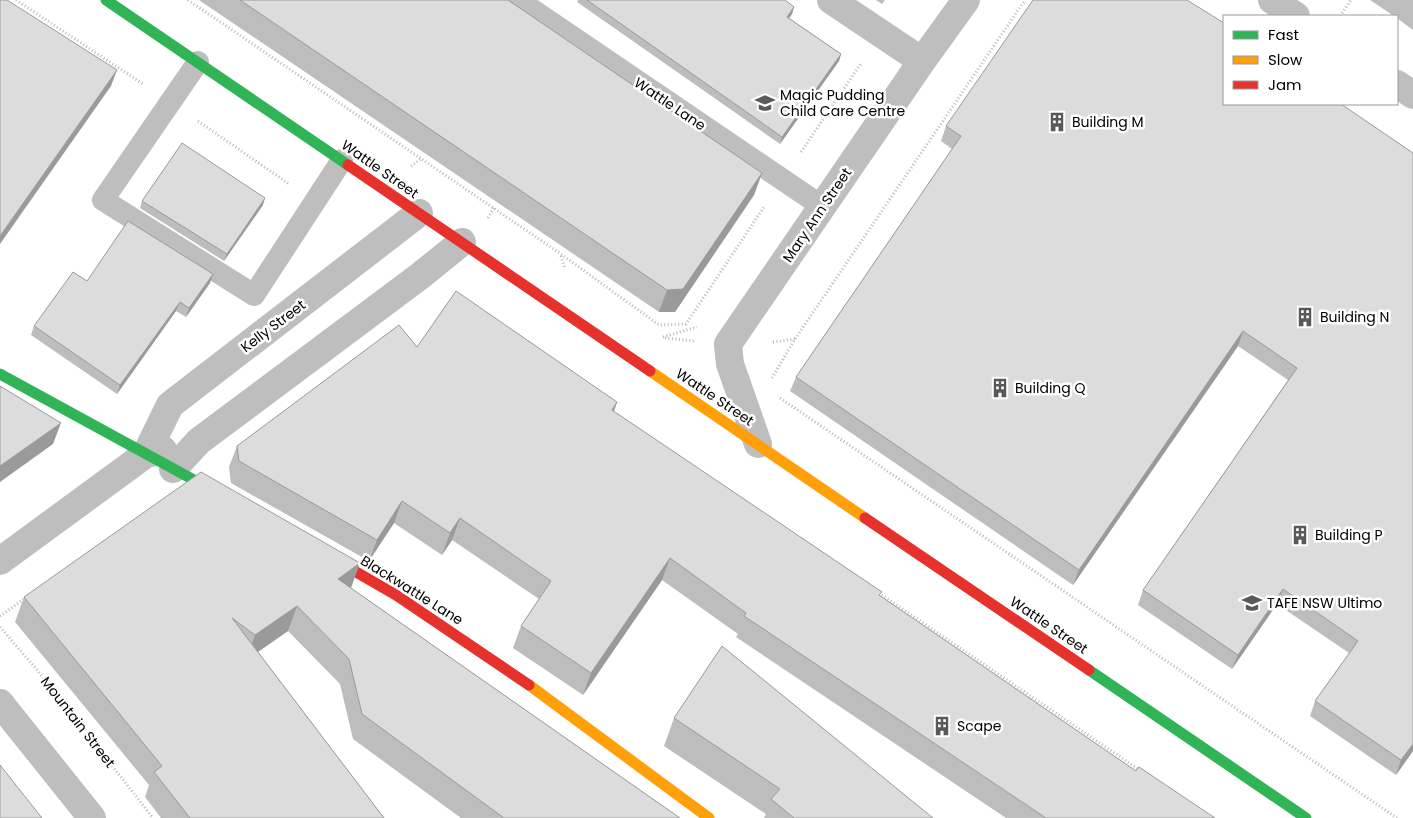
<svg xmlns="http://www.w3.org/2000/svg" width="1413" height="818" viewBox="0 0 1413 818" font-family="Poppins,sans-serif">
  <rect width="100%" height="100%" fill="#fff"/>
  <g fill="none" stroke-linecap="round" stroke-linejoin="round">
    <path stroke="#b8b8b8" stroke-width="3" stroke-dasharray="1 2.5" stroke-linecap="butt" d="M16,0l127,84
      M188,0l373,254 98,71 27,-1 78,-117
      M1340,16l11,-16
      M198,121l91,63
      M801,152l61,-90
      M411,166l10,-7
      M488,218l6,-10
      M561,256l4,13
      M663,337l34,-10
      M665,338l29,3
      M773,342l22,-3
      M772,378l23,-39 230,-339
      M780,398l617,420
      M879,593l262,178
      M0,616l27,-19
      M0,627l38,44 115,147"/>
    <path stroke="#bebebe" stroke-width="22" d="M518,0l305,207
      M198,62l-95,138 151,95 88,-135"/>
    <path stroke="#bebebe" stroke-width="28" d="M831,0l91,61
      M1272,0l24,16
      M1397,84l16,11
      M758,444l-28,-80 -2,-20 194,-283 44,-61
      M146,454l24,-49 249,-192
      M173,469l26,-28 221,-165 42,-34
      M0,561l146,-107 17,-4
      M0,703l92,115"/>
    <path stroke="#30b455" stroke-width="11" d="M106,0l242,165
      M0,374l225,123
      M1089,670l217,148"/>
    <path stroke="#ff9f0a" stroke-width="11" d="M650,371l215,147
      M529,685l180,133"/>
    <path stroke="#e5322d" stroke-width="11" d="M348,165l302,206
      M865,518l224,152
      M325,554l71,41 133,90"/>
  </g>
  <path fill="#bdbdbd" d="M199,0h309l254,173 -8,22 -79,117h-16z
    M578,0h207l9,7 -2,7 -3,4 52,36 -2,7 -59,83 -203,-142z
    M876,0h9l-3,4z
    M1187,0l226,751 -17,24 -86,-59 5,-15 34,-48 -72,-49 -45,65 -94,-64 5,-15 145,-210 -50,-34 -165,239 -283,-194 6,-14 156,-228 -11,-8 5,-15z
    M1370,0h43v30l-16,-12v-2h-3z
    M142,201l121,4 -39,56 -84,-53z
    M87,281l123,2 -24,34 -10,-6 -59,83 -86,-59 3,-9z
    M417,347l200,55 -3,10 266,184 256,175 79,47h-209l-270,-181 2,-3 -76,-54 -79,115 -70,-47 8,-22 18,-27 -87,-59 -10,15 -48,-32 -25,38 -138,-78 -2,-16 8,-21z
    M351,588l329,230h-219l-108,-79 -13,-55 -52,-53 -30,21 126,166h-223l-16,-21 4,-12 -134,-163 9,-25z
    M674,718l259,100h-169l2,-4 -102,-68z"/>
  <path fill="#9a9a9a" d="M794,7l-2,7 -7,10 2,-7z
    M841,54l-2,7 -59,83 2,-7z
    M117,70l-6,16 -111,158v-8z
    M762,173l-8,22 -79,117h-16l8,-22z
    M265,198l-2,7 -39,56 3,-7z
    M213,274l-3,9 -24,34 3,-9z
    M180,302l-4,9 -59,83 3,-9z
    M1243,331l-5,15 -165,239 6,-15z
    M617,402l-8,22 3,-14z
    M61,423l-8,21 -53,38v-16z
    M402,501l-8,22 -25,38 8,-21z
    M460,518l-8,22 -10,15 8,-22z
    M670,558l-8,22 -79,115 8,-22z
    M360,563l-9,25 -22,16 9,-25z
    M1283,589l-6,15 -45,65 6,-14z
    M297,606l-9,25 -42,29 9,-25z
    M1413,744v7l-17,24 5,-15z"/>
  <path fill="#dcdcdc" stroke="#9a9a9a" d="M0,0h7l110,70 -117,166z
    M240,0h268l254,173 -79,116 -16,1z
    M587,0h198l9,7 -7,10 54,37 -59,83z
    M1033,0h154l37,23v81h117l72,49v591l-12,16 -86,-59 43,-60 -75,-52 -45,66 -95,-65 154,-222 -54,-37 -164,239 -283,-193 165,-241 -15,-10z
    M182,143l83,55 -38,56 -85,-53z
    M128,221l85,53 -24,34 -9,-6 -60,83 -86,-59 39,-54 14,9z
    M456,291l161,111 -5,8 270,182 -3,3 257,176 3,-4 76,51h-169l-302,-202 2,-3 -76,-55 -79,115 -70,-47 30,-45 -91,-63 -10,15 -48,-32 -25,39 -138,-79 -2,-15 162,-121 18,22z
    M0,386l61,37 -61,43z
    M201,472l159,91 -22,16 342,239h-176l-142,-104 -13,-55 -52,-53 -42,29 -23,-17 152,200h-194l-36,-46 8,-6 -138,-169z
    M722,646l211,172h-139l-23,-19 9,-10 -106,-71z
    M0,765l42,53h-42z"/>
  <defs>
    <symbol id="school-bare" viewBox="-9 -9 18 18"><path d="M0-5L7-2L0 1L-7-2ZM-4 1L0 2.5L4 1V4Q0 6-4 4Z" fill="#595959" stroke="#fff" stroke-width="2.5" paint-order="stroke"/></symbol>
    <symbol id="building-bare" viewBox="-9 -9 18 18"><path d="M-4-6H4V6H1V3H-1V6H-4ZM-2.5-4.3h1.7v1.8h-1.7ZM.8-4.3h1.7v1.8H.8ZM-2.5-1h1.7V.8h-1.7ZM.8-1h1.7V.8H.8Z" fill="#595959" stroke="#fff" stroke-width="2.5" paint-order="stroke"/></symbol>
    <symbol id="university-bare" viewBox="-9 -9 18 18"><path d="M0-5L7-2L0 1L-7-2ZM-4 1L0 2.5L4 1V4Q0 6-4 4Z" fill="#595959" stroke="#fff" stroke-width="2.5" paint-order="stroke"/></symbol>
  </defs>
  <g fill-rule="evenodd">
    <use href="#school-bare" x="751" y="89" width="28" height="28"/>
    <use href="#building-bare" x="1043" y="108" width="28" height="28"/>
    <use href="#building-bare" x="1291" y="303" width="28" height="28"/>
    <use href="#building-bare" x="986" y="374" width="28" height="28"/>
    <use href="#building-bare" x="1286" y="521" width="28" height="28"/>
    <use href="#university-bare" x="1238" y="589" width="28" height="28"/>
    <use href="#building-bare" x="928" y="712" width="28" height="28"/>
  </g>
  <g text-anchor="middle" dominant-baseline="central" stroke-width="5" stroke-linejoin="round" paint-order="stroke">
    <g font-size="14" fill="#000" stroke="#fff" text-anchor="start">
      <text x="780" y="95">Magic Pudding<tspan x="780" dy="16">Child Care Centre</tspan></text>
      <text x="1072" y="122">Building M</text>
      <text x="1320" y="317">Building N</text>
      <text x="1015" y="388">Building Q</text>
      <text x="1315" y="535">Building P</text>
      <text x="1267" y="603">TAFE NSW Ultimo</text>
      <text x="957" y="726">Scape</text>
    </g>
    <g font-size="14" fill="#000" stroke="#fff">
      <text transform="translate(670 104) rotate(34)">Wattle Lane</text>
      <text transform="translate(380 169) rotate(35)">Wattle Street</text>
      <text transform="translate(817 215) rotate(-56)">Mary Ann Street</text>
      <text transform="translate(273 326) rotate(-37)">Kelly Street</text>
      <text transform="translate(715 397) rotate(34)">Wattle Street</text>
      <text transform="translate(412 590) rotate(32)">Blackwattle Lane</text>
      <text transform="translate(1049 625) rotate(34)">Wattle Street</text>
      <text transform="translate(78 722) rotate(52)">Mountain Street</text>
    </g>
  </g>
  <rect x="1223" y="15" width="175" height="90" fill="#ffffff" stroke="#999999"/>
  <rect x="1233" y="31" width="25" height="8" fill="#30b455" stroke="#999999"/>
  <text x="1268" y="40" font-size="15" fill="#000000">Fast</text>
  <rect x="1233" y="56" width="25" height="8" fill="#ff9f0a" stroke="#999999"/>
  <text x="1268" y="65" font-size="15" fill="#000000">Slow</text>
  <rect x="1233" y="81" width="25" height="8" fill="#e5322d" stroke="#999999"/>
  <text x="1268" y="90" font-size="15" fill="#000000">Jam</text>
</svg>
